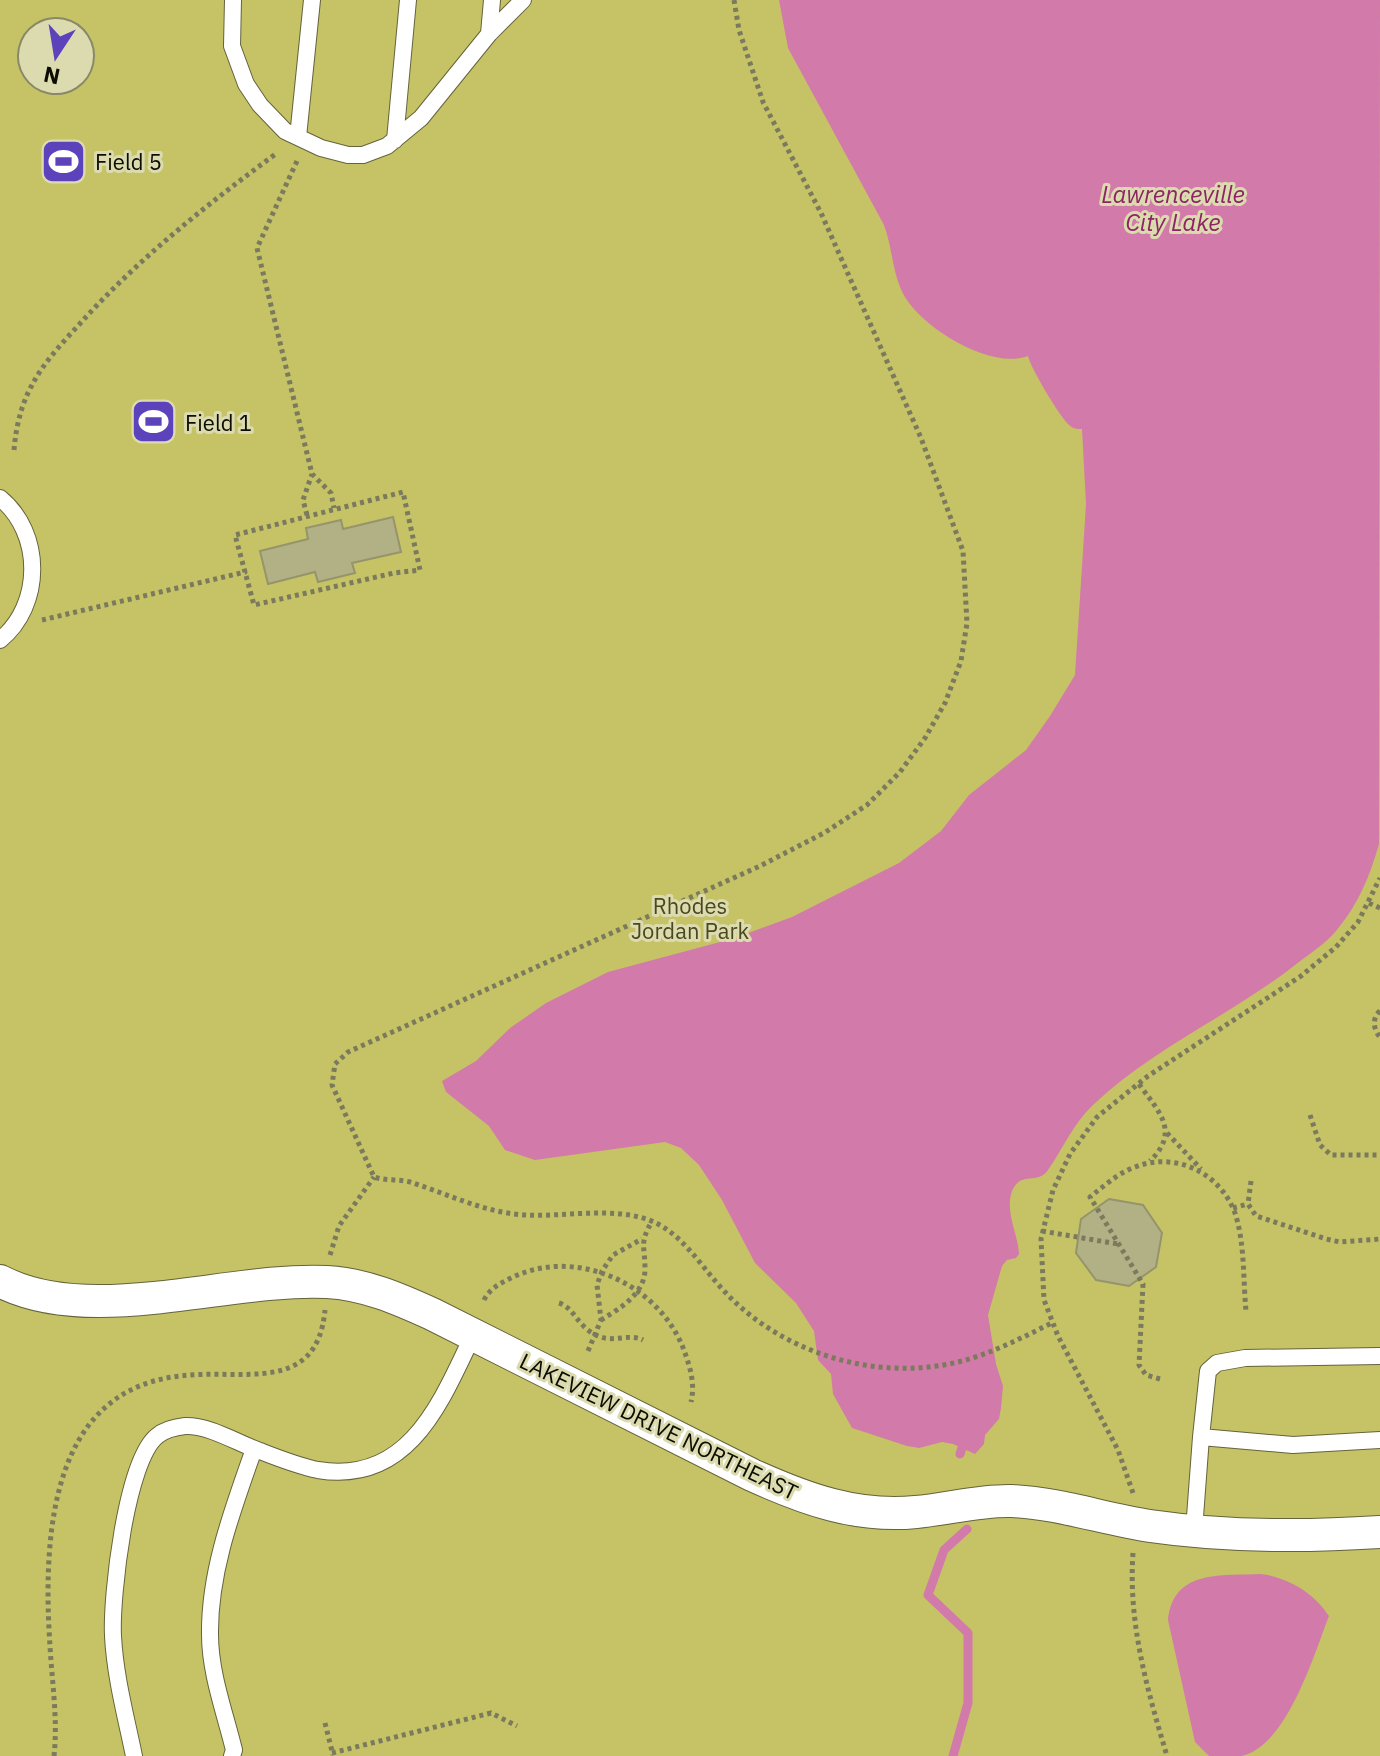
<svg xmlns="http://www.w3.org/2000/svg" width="1380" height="1756" viewBox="0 0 1380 1756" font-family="'IBM Plex Sans',sans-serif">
  <rect width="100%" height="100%" fill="#cecea2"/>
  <path fill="#c6c366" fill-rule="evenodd" d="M0,0h1380v1756h-1380zM32,32h48v48h-48z"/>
  <path fill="#d27aa9" d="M779,0h601l-1,844c-9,32 -21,61 -43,87 -10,12 -24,21 -37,31 -65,52 -145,85 -206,143 -20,19 -29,42 -45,65 -10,16 -29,-1 -37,24 -5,20 7,40 8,60l-3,4 -9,2 -5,6 -14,49 8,49 7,22 -2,22 -2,11 -14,16 -1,9 -9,10 -22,-10 -11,-2 -23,6 -12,-2 -55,-18 -19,-34 -2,-20 -13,-14 -4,-29 -18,-28 -41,-40 -33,-63 -23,-35 -18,-17 -16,-6 -130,18 -30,-10 -16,-24 -43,-34 -4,-11 34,-20 34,-33 36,-25 62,-31 127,-34 57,-21 107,-54 42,-32 28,-36 57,-45 24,-34 25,-41 11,-171 -4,-75c-5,0 -9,0 -13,-4 -9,-8 -39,-58 -41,-69 -37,14 -104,-27 -123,-59 -13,-22 -12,-48 -21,-72l-96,-177z
    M1260,1574c28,3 54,19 69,42 -15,38 -42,131 -88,140 -10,0 -22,0 -32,0l-14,-14 -27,-122c5,-51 54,-44 92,-46z"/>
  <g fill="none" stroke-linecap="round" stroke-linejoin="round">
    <path stroke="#d27aa9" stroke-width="9" d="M960,1454l2,-6
      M953,1756l15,-53v-70l-40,-38 16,-45 23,-21"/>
  </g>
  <path fill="#b2b186" stroke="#95946a" stroke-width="2" d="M393,517l8,35 -49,11 3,10 -37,9 -3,-10 -47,12 -8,-33 48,-12 -2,-11 35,-8 2,9z
    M1109,1199l34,6 19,28 -6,34 -27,19 -33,-6 -20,-27 5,-34z"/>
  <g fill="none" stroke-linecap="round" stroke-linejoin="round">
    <defs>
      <path id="service" d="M233,0l-1,46 14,38 14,21 25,26 36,17 27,7h15l24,-9 34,-28 68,-84 3,-34
        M489,34l34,-34
        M298,137l14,-137
        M395,140l13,-140
        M0,498c43,35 43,107 0,142
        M1201,1437l7,-66 9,-8 28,-5 135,-2
        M1194,1530l7,-93 92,8 87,-5
        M134,1756c-8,-39 -19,-80 -21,-120 -2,-39 13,-175 44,-200 7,-6 19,-9 28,-10 24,-1 52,17 75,25 18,7 38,15 58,19 91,15 123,-68 155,-135
        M232,1756l2,-6c-9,-37 -24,-77 -24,-115 -1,-64 23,-126 44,-186"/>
      <path id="minor" d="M0,1281c90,47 229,-4 327,1 38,2 72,17 105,32l320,161c53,24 105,43 164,37 32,-3 64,-12 96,-11 46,2 92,18 138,25 76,11 153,11 230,6"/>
    </defs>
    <use href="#service" stroke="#64633b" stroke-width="18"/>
    <use href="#minor" stroke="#64633b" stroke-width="34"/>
    <path stroke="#7b7a5d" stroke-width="5" stroke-dasharray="4 4" stroke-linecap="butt" d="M734,0l5,30 24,72 58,111 100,225 42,113 4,72 -6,38 -16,42 -20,35 -25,34 -33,33 -43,28 -64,33 -412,186 -13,12 -3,21 42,92c12,4 24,2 36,5 38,12 75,31 116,33 38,2 83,-8 120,4 35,11 55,48 79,73 57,61 150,90 233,70 33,-8 63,-24 94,-39
      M297,161l-40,87 55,226 19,19 3,15
      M14,450c2,-23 7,-45 18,-65 13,-25 35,-47 54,-68 57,-62 123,-114 191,-164
      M307,515l-4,-15 9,-26
      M42,620l203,-48 -10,-37 168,-43 17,78 -26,3 -140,32 -9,-33
      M1369,903l11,5
      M1380,1011c-8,7 -7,18 0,26
      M1139,1084c19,27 42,47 11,77
      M1310,1115l10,30 11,10h49
      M1167,1133l34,36
      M1251,1181l-3,23 8,12 70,23 14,3 40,-3
      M1233,1208l15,-4
      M1042,1231l76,13
      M330,1255l9,-29 35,-49
      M484,1300c6,-12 17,-17 29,-23 66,-31 149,9 172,76 6,17 10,32 6,49
      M559,1303c16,5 18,24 39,33 16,7 31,-3 45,4
      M601,1320c18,-11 44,-26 44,-51 0,-24 -6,-25 7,-48
      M588,1351l13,-31 -4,-35 5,-14 11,-16 29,-16
      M1160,1379l-14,-4 -7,-10 4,-81 -53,-87c14,-11 28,-24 45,-30 41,-16 85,6 100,46 10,30 8,67 11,98
      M1133,1493l-15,-43 -60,-114 -14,-36 -3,-61 12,-49 17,-36 27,-37 51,-41 153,-100 35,-29 22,-25 22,-44
      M1133,1553c-5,70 14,136 34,203
      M325,1723l8,32
      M332,1753l159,-40 26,13
      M54,1756c4,-36 -2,-74 -4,-110 -5,-75 -5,-189 58,-241 20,-17 45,-26 72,-29 61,-8 137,20 145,-66"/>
    <use href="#service" stroke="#fff" stroke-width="16"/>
    <use href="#minor" stroke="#fff" stroke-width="32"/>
  </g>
  <defs>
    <symbol id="stadium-square" viewBox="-11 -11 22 22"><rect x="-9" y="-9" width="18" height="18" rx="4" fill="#5c43bb" stroke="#dbdbaf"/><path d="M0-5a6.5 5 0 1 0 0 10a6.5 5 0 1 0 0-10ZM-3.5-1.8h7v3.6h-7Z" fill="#fff"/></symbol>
  </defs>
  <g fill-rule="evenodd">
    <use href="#stadium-square" x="38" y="136" width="51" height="51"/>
    <use href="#stadium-square" x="128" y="396" width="51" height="51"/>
  </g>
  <g text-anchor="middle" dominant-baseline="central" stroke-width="6" stroke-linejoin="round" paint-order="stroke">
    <g font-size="22" fill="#0d0c01" stroke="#dbdbaf" text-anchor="start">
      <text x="95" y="161">Field 5</text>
      <text x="185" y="422">Field 1</text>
    </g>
    <g font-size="22" fill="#4a481e" stroke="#dbdbaf">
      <text x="690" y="905">Rhodes<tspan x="690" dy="25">Jordan Park</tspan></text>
    </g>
    <g font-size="22" fill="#0d0c01" stroke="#dbdbaf">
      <text transform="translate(659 1426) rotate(26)">LAKEVIEW DRIVE NORTHEAST</text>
    </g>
    <g font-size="24" font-style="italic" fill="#8d2565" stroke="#dbdbaf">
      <text x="1173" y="194">Lawrenceville<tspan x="1173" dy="28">City Lake</tspan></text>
    </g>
  </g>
  <g transform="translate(56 56) rotate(192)"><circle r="38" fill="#dbdbaf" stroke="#898869" stroke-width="2"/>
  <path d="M0-6L14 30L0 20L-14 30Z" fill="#5c43bb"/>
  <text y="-12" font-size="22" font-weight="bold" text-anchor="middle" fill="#0d0c01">N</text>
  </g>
</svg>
